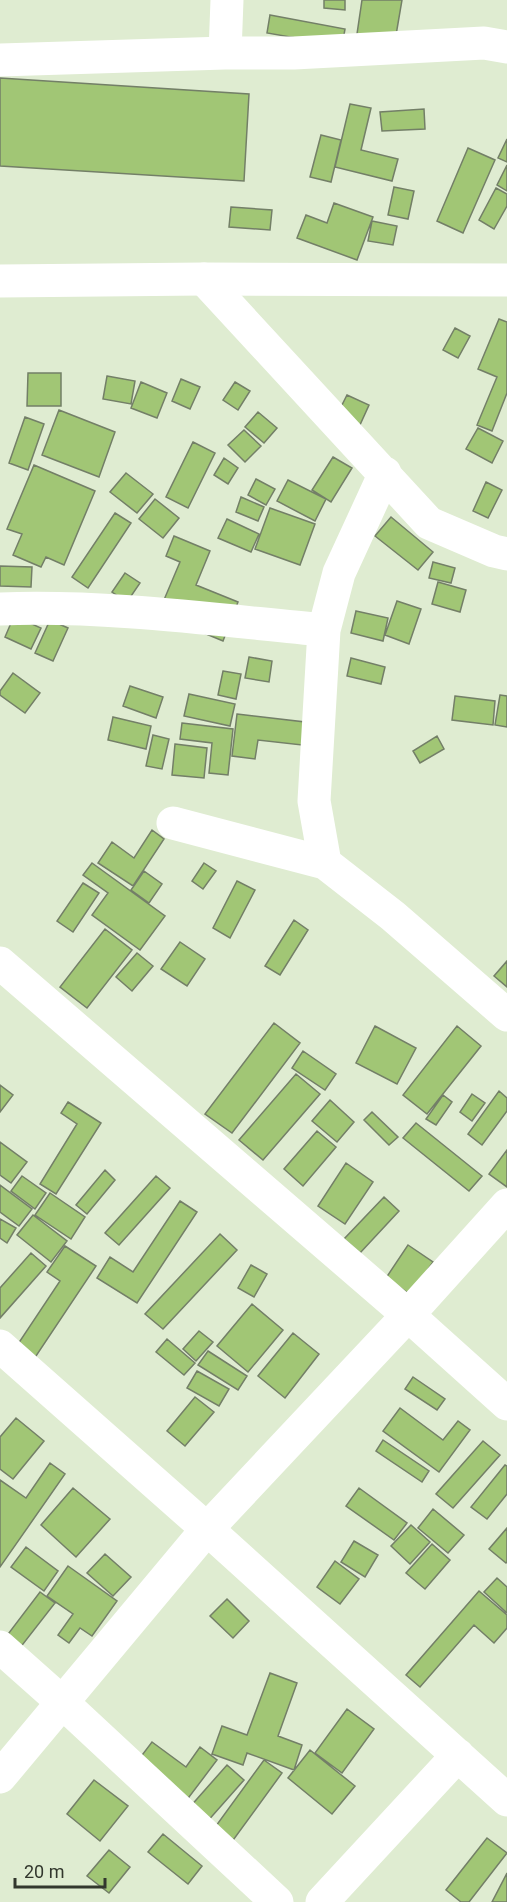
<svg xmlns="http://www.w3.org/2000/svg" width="507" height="1902" viewBox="0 0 507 1902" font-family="Roboto,sans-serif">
  <rect width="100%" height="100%" fill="#dfecd1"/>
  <path fill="#a1c675" stroke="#737f67" stroke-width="1.5" d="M324,0h21v10l-21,-2z
    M362,0h40l-7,41 -38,-7z
    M270,15l75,14 -3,17 -75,-13z
    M0,78l249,16 -5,87 -244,-15z
    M350,104l21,4 -10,42 37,9 -6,22 -57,-14z
    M424,109l1,20 -43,2 -2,-19z
    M321,135l20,5 -10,42 -21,-5z
    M507,139v23l-9,-4z
    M468,148l27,12 -32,73 -26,-12z
    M507,165v26l-10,-6z
    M394,187l20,4 -6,28 -20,-4z
    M496,188l11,6v12l-13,23 -15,-9z
    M334,203l39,14 -16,43 -60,-22 9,-23 21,8z
    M231,207l41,3 -2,20 -41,-3z
    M372,221l25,5 -4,19 -25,-4z
    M499,319l8,3v71l-15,38 -15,-6 20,-48 -19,-8z
    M455,328l15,8 -12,22 -15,-8z
    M28,373h33v33h-34z
    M107,376l28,5 -4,23 -28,-5z
    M181,379l19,8 -10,22 -18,-8z
    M141,382l26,11 -10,25 -26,-10z
    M235,382l15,9 -12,19 -15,-10z
    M347,395l22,10 -10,22 -23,-10z
    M59,410l56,22 -16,45 -57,-22z
    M258,412l19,16 -13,15 -19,-16z
    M25,417l19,7 -16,46 -19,-7z
    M478,428l25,13 -11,22 -26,-14z
    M244,430l17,16 -16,16 -17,-17z
    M193,442l22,11 -27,55 -22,-11z
    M333,457l19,11 -21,34 -19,-12z
    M224,458l14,10 -10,16 -14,-9z
    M34,465l61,26 -31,74 -18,-8 -5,10 -28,-12 9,-21 -15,-5z
    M126,473l27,21 -16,19 -27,-21z
    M256,479l19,10 -9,16 -18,-10z
    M288,480l38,19 -11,22 -38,-20z
    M486,482l16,8 -14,28 -15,-7z
    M241,497l23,10 -6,14 -22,-9z
    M155,499l24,19 -16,20 -24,-19z
    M270,508l45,16 -15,41 -45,-16z
    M115,513l16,10 -43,65 -16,-11z
    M391,517l42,35 -15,18 -43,-34z
    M227,519l32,15 -8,18 -33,-14z
    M174,536l36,15 -14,34 42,17 -15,39 -65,-27 22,-52 -14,-6z
    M433,562l22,6 -4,15 -22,-5z
    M0,566l32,1 -1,20 -31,-1z
    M125,573l15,10 -13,19 -15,-10z
    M438,582l28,8 -6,22 -28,-8z
    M397,601l24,8 -12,35 -24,-9z
    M356,611l32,7 -5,23 -32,-8z
    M14,616l27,12 -10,21 -26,-12z
    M50,620l18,8 -15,33 -18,-8z
    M249,657l23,4 -3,21 -24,-4z
    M351,658l34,9 -4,17 -34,-8z
    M223,671l18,3 -5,25 -18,-4z
    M13,673l27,20 -15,20 -25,-18v-4z
    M130,686l33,11 -7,21 -33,-12z
    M189,694l46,10 -5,22 -46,-10z
    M500,695l7,1v31l-12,-2z
    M455,696l40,5 -2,24 -41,-5z
    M237,714l68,8 -3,23 -44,-5 -3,19 -23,-3z
    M113,717l38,9 -5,23 -38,-9z
    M182,723l51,6 -5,46 -19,-2 3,-30 -32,-4z
    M153,735l16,4 -7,30 -16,-3z
    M437,736l7,13 -24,14 -7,-12z
    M175,744l32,4 -3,30 -32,-3z
    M152,830l12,9 -31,47 -35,-23 14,-21 22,16z
    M92,863l73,53 -25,34 -48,-35 16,-22 -25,-18z
    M204,863l12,8 -13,18 -11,-8z
    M144,871l18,13 -13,19 -18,-13z
    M237,881l18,9 -25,48 -17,-10z
    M83,883l16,10 -26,39 -16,-11z
    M294,920l14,10 -28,45 -15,-9z
    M105,929l27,21 -45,58 -27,-21z
    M180,942l25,17 -18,27 -26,-17z
    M137,953l16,13 -21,25 -16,-14z
    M507,961v26l-13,-11z
    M274,1023l26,20 -68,90 -27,-19z
    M375,1026l41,22 -19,36 -41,-21z
    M457,1026l24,20 -54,68 -24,-19z
    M303,1051l33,23 -11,16 -33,-22z
    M296,1074l24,20 -57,66 -24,-20z
    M0,1085l13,10 -13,17z
    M499,1091l8,7v13l-25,34 -14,-11z
    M472,1094l13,9 -13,18 -12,-9z
    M443,1095l9,7 -16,23 -10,-6z
    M330,1100l24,22 -17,20 -25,-21z
    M68,1102l33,21 -45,71 -16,-10 37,-60 -16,-11z
    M372,1112l26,25 -9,8 -25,-25z
    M416,1123l66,53 -13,15 -66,-53z
    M317,1131l19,16 -33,39 -19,-17z
    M0,1142l27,20 -16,21 -11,-8z
    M507,1150v37l-18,-13z
    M346,1163l27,19 -28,42 -27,-18z
    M105,1170l10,10 -28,34 -11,-9z
    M22,1176l24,17 -11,16 -24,-18z
    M156,1176l14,12 -51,57 -14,-12z
    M0,1185l32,24 -13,17 -19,-14z
    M50,1193l35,24 -14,22 -36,-24z
    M384,1197l15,14 -39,42 -16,-14z
    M180,1201l17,11 -60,91 -40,-25 13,-21 23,15z
    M33,1215l34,26 -16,21 -34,-27z
    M0,1219l16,9 -9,15 -7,-5z
    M220,1234l17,16 -74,79 -18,-15z
    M408,1245l25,17 -22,33 -25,-17z
    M65,1246l31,20 -62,93 -18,-12 44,-66 -13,-9z
    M31,1253l15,13 -46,52v-30z
    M251,1265l16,9 -13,23 -16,-9z
    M252,1304l31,26 -35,42 -31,-26z
    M199,1331l14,11 -17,19 -13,-12z
    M293,1333l26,21 -34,44 -27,-22z
    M167,1339l28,24 -11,12 -28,-23z
    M208,1351l39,25 -9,14 -40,-25z
    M197,1371l32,18 -10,17 -32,-18z
    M413,1377l32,22 -8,11 -32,-21z
    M195,1397l19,15 -29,34 -18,-15z
    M400,1408l43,32 15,-19 12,9 -31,42 -56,-41z
    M16,1418l28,23 -31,38 -13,-10v-32z
    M383,1440l46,31 -7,11 -46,-31z
    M483,1441l17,14 -47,53 -17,-14z
    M50,1463l15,11 -65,93v-87l26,18z
    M505,1465l2,1v28l-20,25 -16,-12z
    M73,1488l37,31 -34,38 -35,-32z
    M359,1488l48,35 -13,17 -48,-34z
    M433,1509l31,26 -16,18 -30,-25z
    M411,1525l19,17 -20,22 -19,-18z
    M507,1528v34l-1,1 -17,-14z
    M354,1541l24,14 -13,22 -24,-15z
    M432,1544l18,16 -25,29 -19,-16z
    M26,1547l32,24 -14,20 -33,-24z
    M105,1554l26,23 -18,19 -26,-23z
    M335,1561l24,18 -19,25 -23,-17z
    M68,1566l49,35 -25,35 -12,-8 -11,15 -11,-8 15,-21 -26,-18z
    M497,1578l10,9v26l-23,-21z
    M479,1591l28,24v13l-13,15 -20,-18 -54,62 -14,-12z
    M40,1592l15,11 -39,50 -14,-11z
    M227,1599l22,22 -16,17 -23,-22z
    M270,1673l27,10 -19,53 24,9 -8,25 -47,-17 -4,12 -31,-11 10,-28 25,9z
    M347,1709l27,20 -32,44 -27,-20z
    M152,1742l34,25 14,-20 17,13 -34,45 -50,-38z
    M310,1750l45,36 -23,28 -44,-36z
    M264,1760l18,13 -51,70 -18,-13z
    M227,1765l17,15 -38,43 -17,-15z
    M94,1780l34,26 -28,35 -33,-27z
    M163,1834l39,32 -14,18 -40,-32z
    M487,1838l20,15 -38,49h-8l-15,-12z
    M109,1850l21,17 -21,26 -22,-17z
    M507,1873v29h-15z"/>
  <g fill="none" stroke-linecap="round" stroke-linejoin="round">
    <path stroke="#fff" stroke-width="33" d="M225,53l2,-53
      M0,60l225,-7h69l190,-10 23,4
      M204,279l225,244 65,28 13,3
      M385,473l-46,100 -15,57 -10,171 11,62 68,53 114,99
      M0,609c108,-4 217,11 324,21
      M173,823l152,40
      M0,963l408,352 99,89
      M0,1346l207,183 300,271
      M0,1647l63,56 214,199
      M322,1902l136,-147"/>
    <path stroke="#fff" stroke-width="33" d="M0,281l204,-2 303,1
      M0,1777l207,-248 201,-214 99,-110"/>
  </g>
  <path d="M15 1878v9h90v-9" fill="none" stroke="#32372d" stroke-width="3"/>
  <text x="24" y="1878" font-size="18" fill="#32372d" stroke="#dfecd1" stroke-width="4.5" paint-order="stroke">20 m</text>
</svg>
